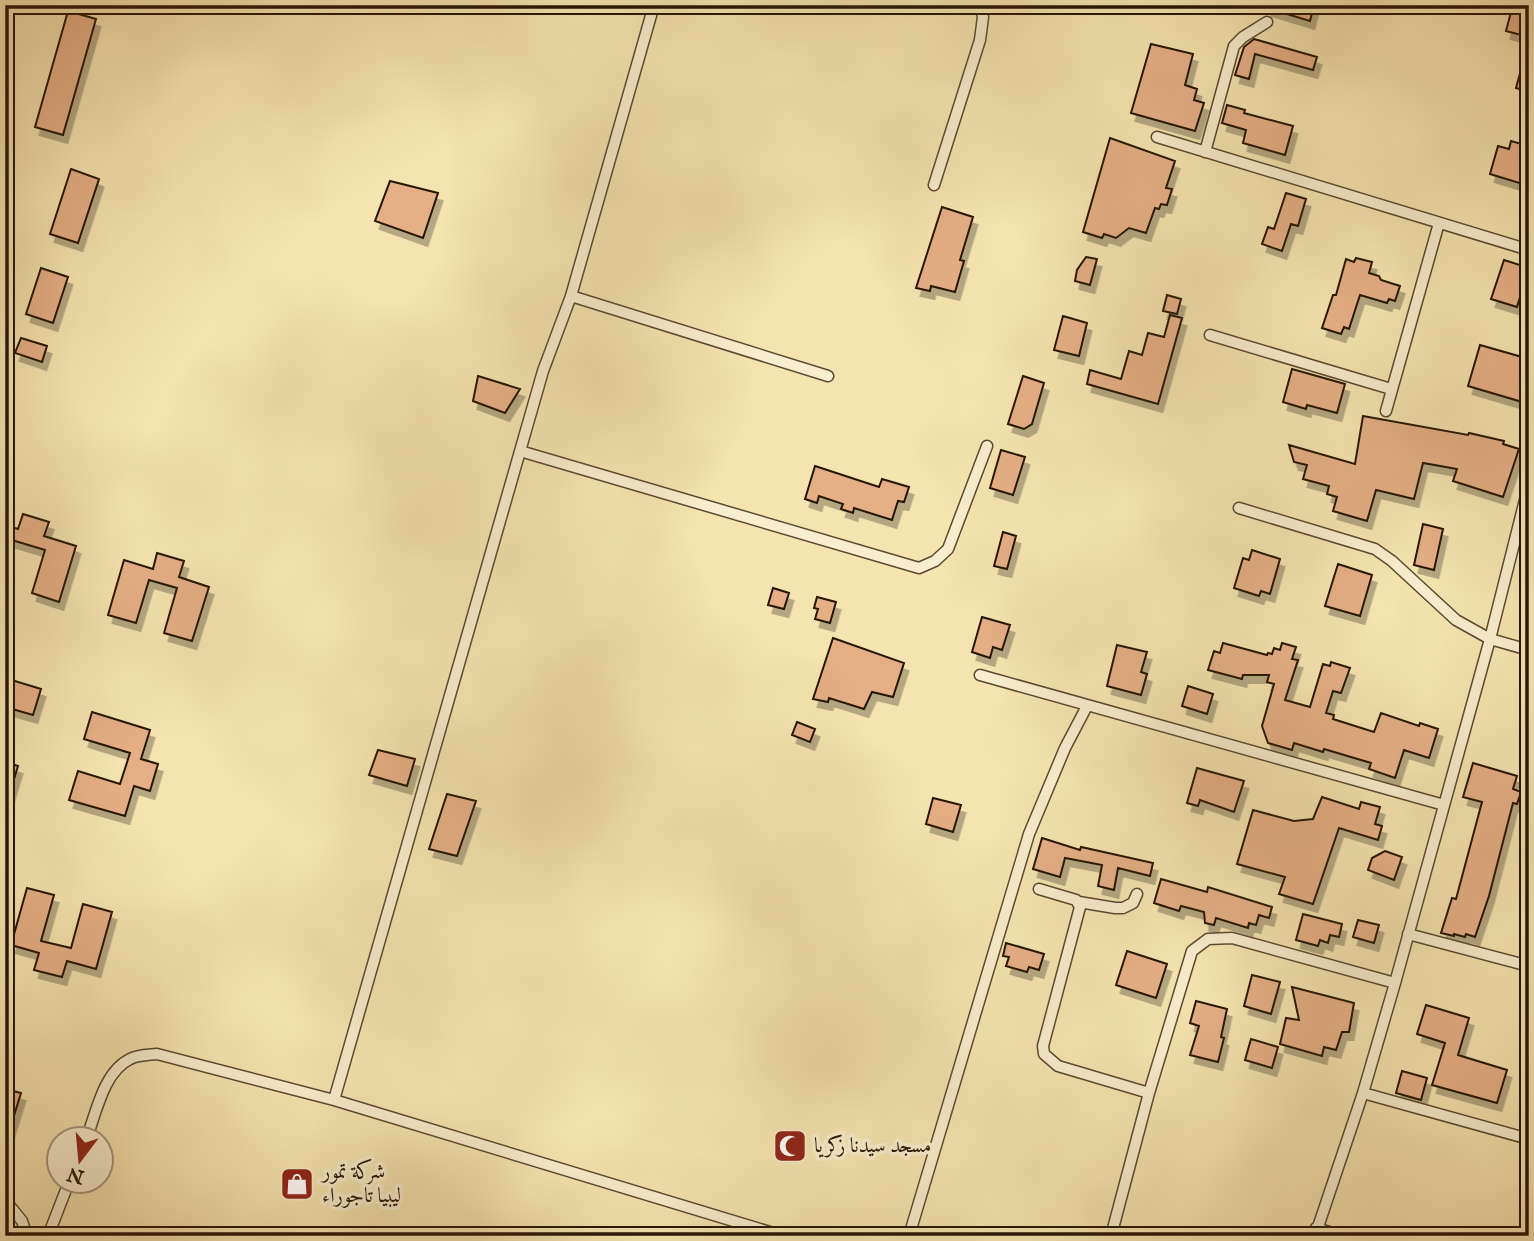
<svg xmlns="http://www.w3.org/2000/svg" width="1534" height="1241" viewBox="0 0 1534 1241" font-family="'IM FELL English',Amiri,serif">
  <defs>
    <filter id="shadow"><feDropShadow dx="4.5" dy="8" stdDeviation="0" flood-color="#0004"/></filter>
  </defs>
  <rect width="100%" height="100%" fill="#f5e4b0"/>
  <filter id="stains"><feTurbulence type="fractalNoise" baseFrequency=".00286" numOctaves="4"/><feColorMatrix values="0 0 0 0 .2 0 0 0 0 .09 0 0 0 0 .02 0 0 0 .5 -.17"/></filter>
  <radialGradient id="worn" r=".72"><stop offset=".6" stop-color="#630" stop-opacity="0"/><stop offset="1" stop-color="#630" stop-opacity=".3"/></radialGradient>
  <path fill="#e5af86" stroke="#281605" stroke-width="2" filter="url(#shadow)" d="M1267,5h47l-4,16 -43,-13z
    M68,11l28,8 -33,116 -28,-8z
    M1511,12l18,4v21l-23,-6z
    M1254,39l63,18 -4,13 -58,-16 -6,25 -14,-4 9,-28z
    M1151,44l42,10 -8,31 12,4 -3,11 10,3 -9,28 -64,-18z
    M1525,55h4v37l-13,-4z
    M1227,105l18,5 -1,3 49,13 -8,29 -42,-12 3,-13 -24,-7z
    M1110,138l65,23 -9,27 6,1 -5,16 -6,-1 -2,5 -4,-1 -9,25 -17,-5 -13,10 -12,-4 -2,4 -19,-6z
    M1511,141l18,5v40l-39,-12 8,-28 11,3z
    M71,169l28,10 -21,64 -28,-9z
    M390,181l48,12 -15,45 -48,-17z
    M1286,193l20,6 -8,27 -7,-2 -9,27 -20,-7 6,-17 6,2z
    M942,207l31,10 -13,43 4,1 -9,31 -24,-6 -1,5 -14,-3z
    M1086,257l11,2 -7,26 -15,-4 2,-11z
    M1356,258l16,4 -3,11 10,3 2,4 19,6 -5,15 -6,-2 -2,4 -27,-8 -11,34 -5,-2 -3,7 -19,-6 11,-33h3l10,-36 8,3z
    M1504,260l25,8v29l-8,-3 -4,13 -26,-8z
    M41,268l27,9 -15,46 -27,-9z
    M1167,295l14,4 -4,15 -14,-3z
    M1170,315l12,3 -24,86 -71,-20 3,-14 31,9 8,-28 13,4 6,-22 16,4z
    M1063,316l24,7 -8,33 -25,-6z
    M21,338l26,8 -5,16 -27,-9z
    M1480,345l49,14v45l-61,-18z
    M1292,369l53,15 -8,29 -30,-8 -1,4 -23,-7z
    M478,376l42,13 -15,24 -32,-12z
    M1023,376l21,7 -12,41 -8,5 -16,-5z
    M1363,416l105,19 1,-2 35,8 -1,3 16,5 -16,48 -50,-16 4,-12 -34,-6 -9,36 -38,-9 -9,31 -34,-10 4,-14 -10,-3 2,-8 -26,-7 4,-14 -13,-3 -5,-17 66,19z
    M1001,450l24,7 -12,38 -23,-7z
    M815,466l64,21 3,-8 27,8 -5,15 -6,-1 -6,19 -38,-12 -1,5 -12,-4 2,-5 -24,-8 -2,7 -12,-4z
    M23,514l26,8 -5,14 32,10 -17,56 -27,-9 13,-43 -40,-12v-13l13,4z
    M1423,524l20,5 -9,41 -20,-5z
    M1003,532l13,4 -9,33 -13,-3z
    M1252,550l28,9 -10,35 -9,-3 -2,5 -25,-8 9,-30 6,2z
    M157,553l27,8 -5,16 30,10 -17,54 -28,-8 13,-45 -28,-8 -13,43 -28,-8 16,-55 29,9z
    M1338,564l34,11 -12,41 -35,-10z
    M773,588l16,5 -5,16 -16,-4z
    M817,597l19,5 -6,21 -15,-4 3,-10 -4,-1z
    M982,617l28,8 -8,25 -9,-3 -3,11 -18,-6z
    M833,638l71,25 -11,34 -21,-5 -8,17 -35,-11 -1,4 -15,-3z
    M1223,643l44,12 1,-2 4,1 2,-6 6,2 2,-7 14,4 -4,12 6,1 -13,40 25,7 13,-43 7,2 1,-4 19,6 -9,25 -8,-2 -7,22 8,2 -1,4 41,13 7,-19 38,13 1,-3 18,6 -9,29 -25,-8 -9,28 -26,-9 2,-6 -47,-14 -1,3 -29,-9 -2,7 -24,-7 -6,-17 12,-42 -7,-2 2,-7h-26l-1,4 -34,-9 6,-19 6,2z
    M1117,645l30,7 -6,20 6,2 -6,21 -34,-9z
    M5,678l36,11 -8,26 -28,-8z
    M1188,686l25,8 -6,20 -25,-8z
    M92,712l58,18 -9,29 17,5 -8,27 -16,-5 -9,30 -56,-16 9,-29 42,13 10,-31 -46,-14z
    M797,722l18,7 -5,13 -18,-7z
    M378,750l37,9 -8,27 -38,-11z
    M5,762l13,4 -10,33h-3z
    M1473,763l44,13 -4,13 8,3 -4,12 -4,-1 -24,93 -14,41 -9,-3 -1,3 -11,-3v2l-13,-3 11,-35 4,1 26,-97 -19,-5z
    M1197,768l47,13 -10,31 -34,-12 -2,6 -11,-3z
    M447,794l29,7 -19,55 -28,-7z
    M1322,797l37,12 2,-7 19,5 -5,17 7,2 -4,14 -39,-12 -26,76 -34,-10 6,-17 -48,-13 16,-54 41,11 19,-2z
    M933,798l28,7 -8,27 -27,-8z
    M1042,838l38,12 1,-3 72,16 -3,13 -32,-8 -4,22 -16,-4 4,-21 -37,-7 -5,19 -27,-8z
    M1385,851l17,6 -8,23 -26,-10 4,-12z
    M1161,879l46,13 1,-5 64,20 -3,11 -10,-3 -3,10 -7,-2 -1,5 -32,-10 -2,7 -9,-2 -1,-11 -23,-6 -2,5 -25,-8z
    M27,888l27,7 -13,46 30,7 12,-44 29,8 -16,57 -29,-8 -5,16 -28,-7 5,-17 -28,-8z
    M1303,914l39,10 -3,13 -9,-2 -2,8 -8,-3 -2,6 -22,-6z
    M1358,920l21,5 -5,18 -21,-6z
    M1006,943l38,11 -5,16 -10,-3 -2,5 -21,-6 3,-9 -6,-1z
    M1127,951l40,13 -11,34 -40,-13z
    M1252,975l28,7 -9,32 -27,-8z
    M1292,987l62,16 -5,29h-7l-6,18 -12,-3 -2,9 -42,-12 6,-26 13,2z
    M1196,1001l31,8 -6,28 3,1 -6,24 -28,-7 9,-29 -9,-3z
    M1426,1005l43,13 -11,37 49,15 -10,33 -65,-18 13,-42 -28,-9z
    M1251,1039l27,8 -6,21 -27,-8z
    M1402,1071l25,7 -6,22 -25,-7z
    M5,1089l16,4 -13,42h-3z"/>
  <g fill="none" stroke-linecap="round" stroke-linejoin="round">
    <defs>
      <path id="minor" d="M1157,137l372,113
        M1205,152l29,-106 9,-9 24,-15
        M934,185l46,-145 3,-23 -3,-12
        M571,296l257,80
        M1210,335l181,54
        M1386,411l53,-188
        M520,451l399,117 16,-7 13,-12 39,-103
        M1239,508l136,41 17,12 64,59 34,19 39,11
        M980,675l464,130
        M1039,889l37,11 4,7 -37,139 1,8 14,12 91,27
        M1079,902l36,6h8l10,-5 4,-9
        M1408,934l121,32
        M1363,1093l166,46
        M334,1100l209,-729 28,-75 83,-291
        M86,1140c10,-26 17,-68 44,-81 7,-4 18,-4 27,-5l177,46 449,136
        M5,1200l17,21 5,15
        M1316,1228l26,8
        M48,1236l21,-54
        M909,1236l120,-402 36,-86 22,-42
        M1111,1236l38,-143 43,-142 16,-12 24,-1 163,45
        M1315,1236l48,-143 32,-110 95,-344 39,-155"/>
    </defs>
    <use href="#minor" stroke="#5b4a30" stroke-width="13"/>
    <use href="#minor" stroke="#f8edcc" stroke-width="10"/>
  </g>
  <defs>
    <symbol id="mosque-square" viewBox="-11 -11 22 22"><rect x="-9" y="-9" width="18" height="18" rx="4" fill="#8f2418" stroke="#f8edcc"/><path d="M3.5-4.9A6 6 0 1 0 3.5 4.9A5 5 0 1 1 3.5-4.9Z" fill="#fff"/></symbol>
    <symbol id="shop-square" viewBox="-11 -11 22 22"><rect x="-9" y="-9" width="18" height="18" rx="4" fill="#8f2418" stroke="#f8edcc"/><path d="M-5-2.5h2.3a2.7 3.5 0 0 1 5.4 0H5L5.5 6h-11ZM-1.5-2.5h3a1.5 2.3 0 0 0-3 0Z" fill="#fff"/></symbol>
  </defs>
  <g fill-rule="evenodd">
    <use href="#mosque-square" x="771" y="1127" width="38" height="38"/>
    <use href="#shop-square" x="278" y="1165" width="38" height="38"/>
  </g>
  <g text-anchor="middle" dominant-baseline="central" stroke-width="7" stroke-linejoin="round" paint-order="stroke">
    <g font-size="21" fill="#281605" stroke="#f8edcc" text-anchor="start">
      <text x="814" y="1146">مسجد سيدنا زكريا</text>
      <text x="322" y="1172">شركة تمور<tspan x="322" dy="24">ليبيا تاجوراء</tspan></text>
    </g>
  </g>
  <rect width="1534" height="1241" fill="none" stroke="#f5e4b0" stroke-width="28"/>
  <rect x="7" y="7" width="1520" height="1227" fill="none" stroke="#281605" stroke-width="3.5"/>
  <rect x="14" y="14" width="1506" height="1213" fill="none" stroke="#281605" stroke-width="2"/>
  <g transform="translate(80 1160) rotate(196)"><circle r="33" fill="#f8edcc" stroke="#a5977c" stroke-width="2"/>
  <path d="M0-5L12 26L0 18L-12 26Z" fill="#8f2418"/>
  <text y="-10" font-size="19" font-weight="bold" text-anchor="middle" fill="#281605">N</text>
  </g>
  <rect width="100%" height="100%" filter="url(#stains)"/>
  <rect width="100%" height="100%" fill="url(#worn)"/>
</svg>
